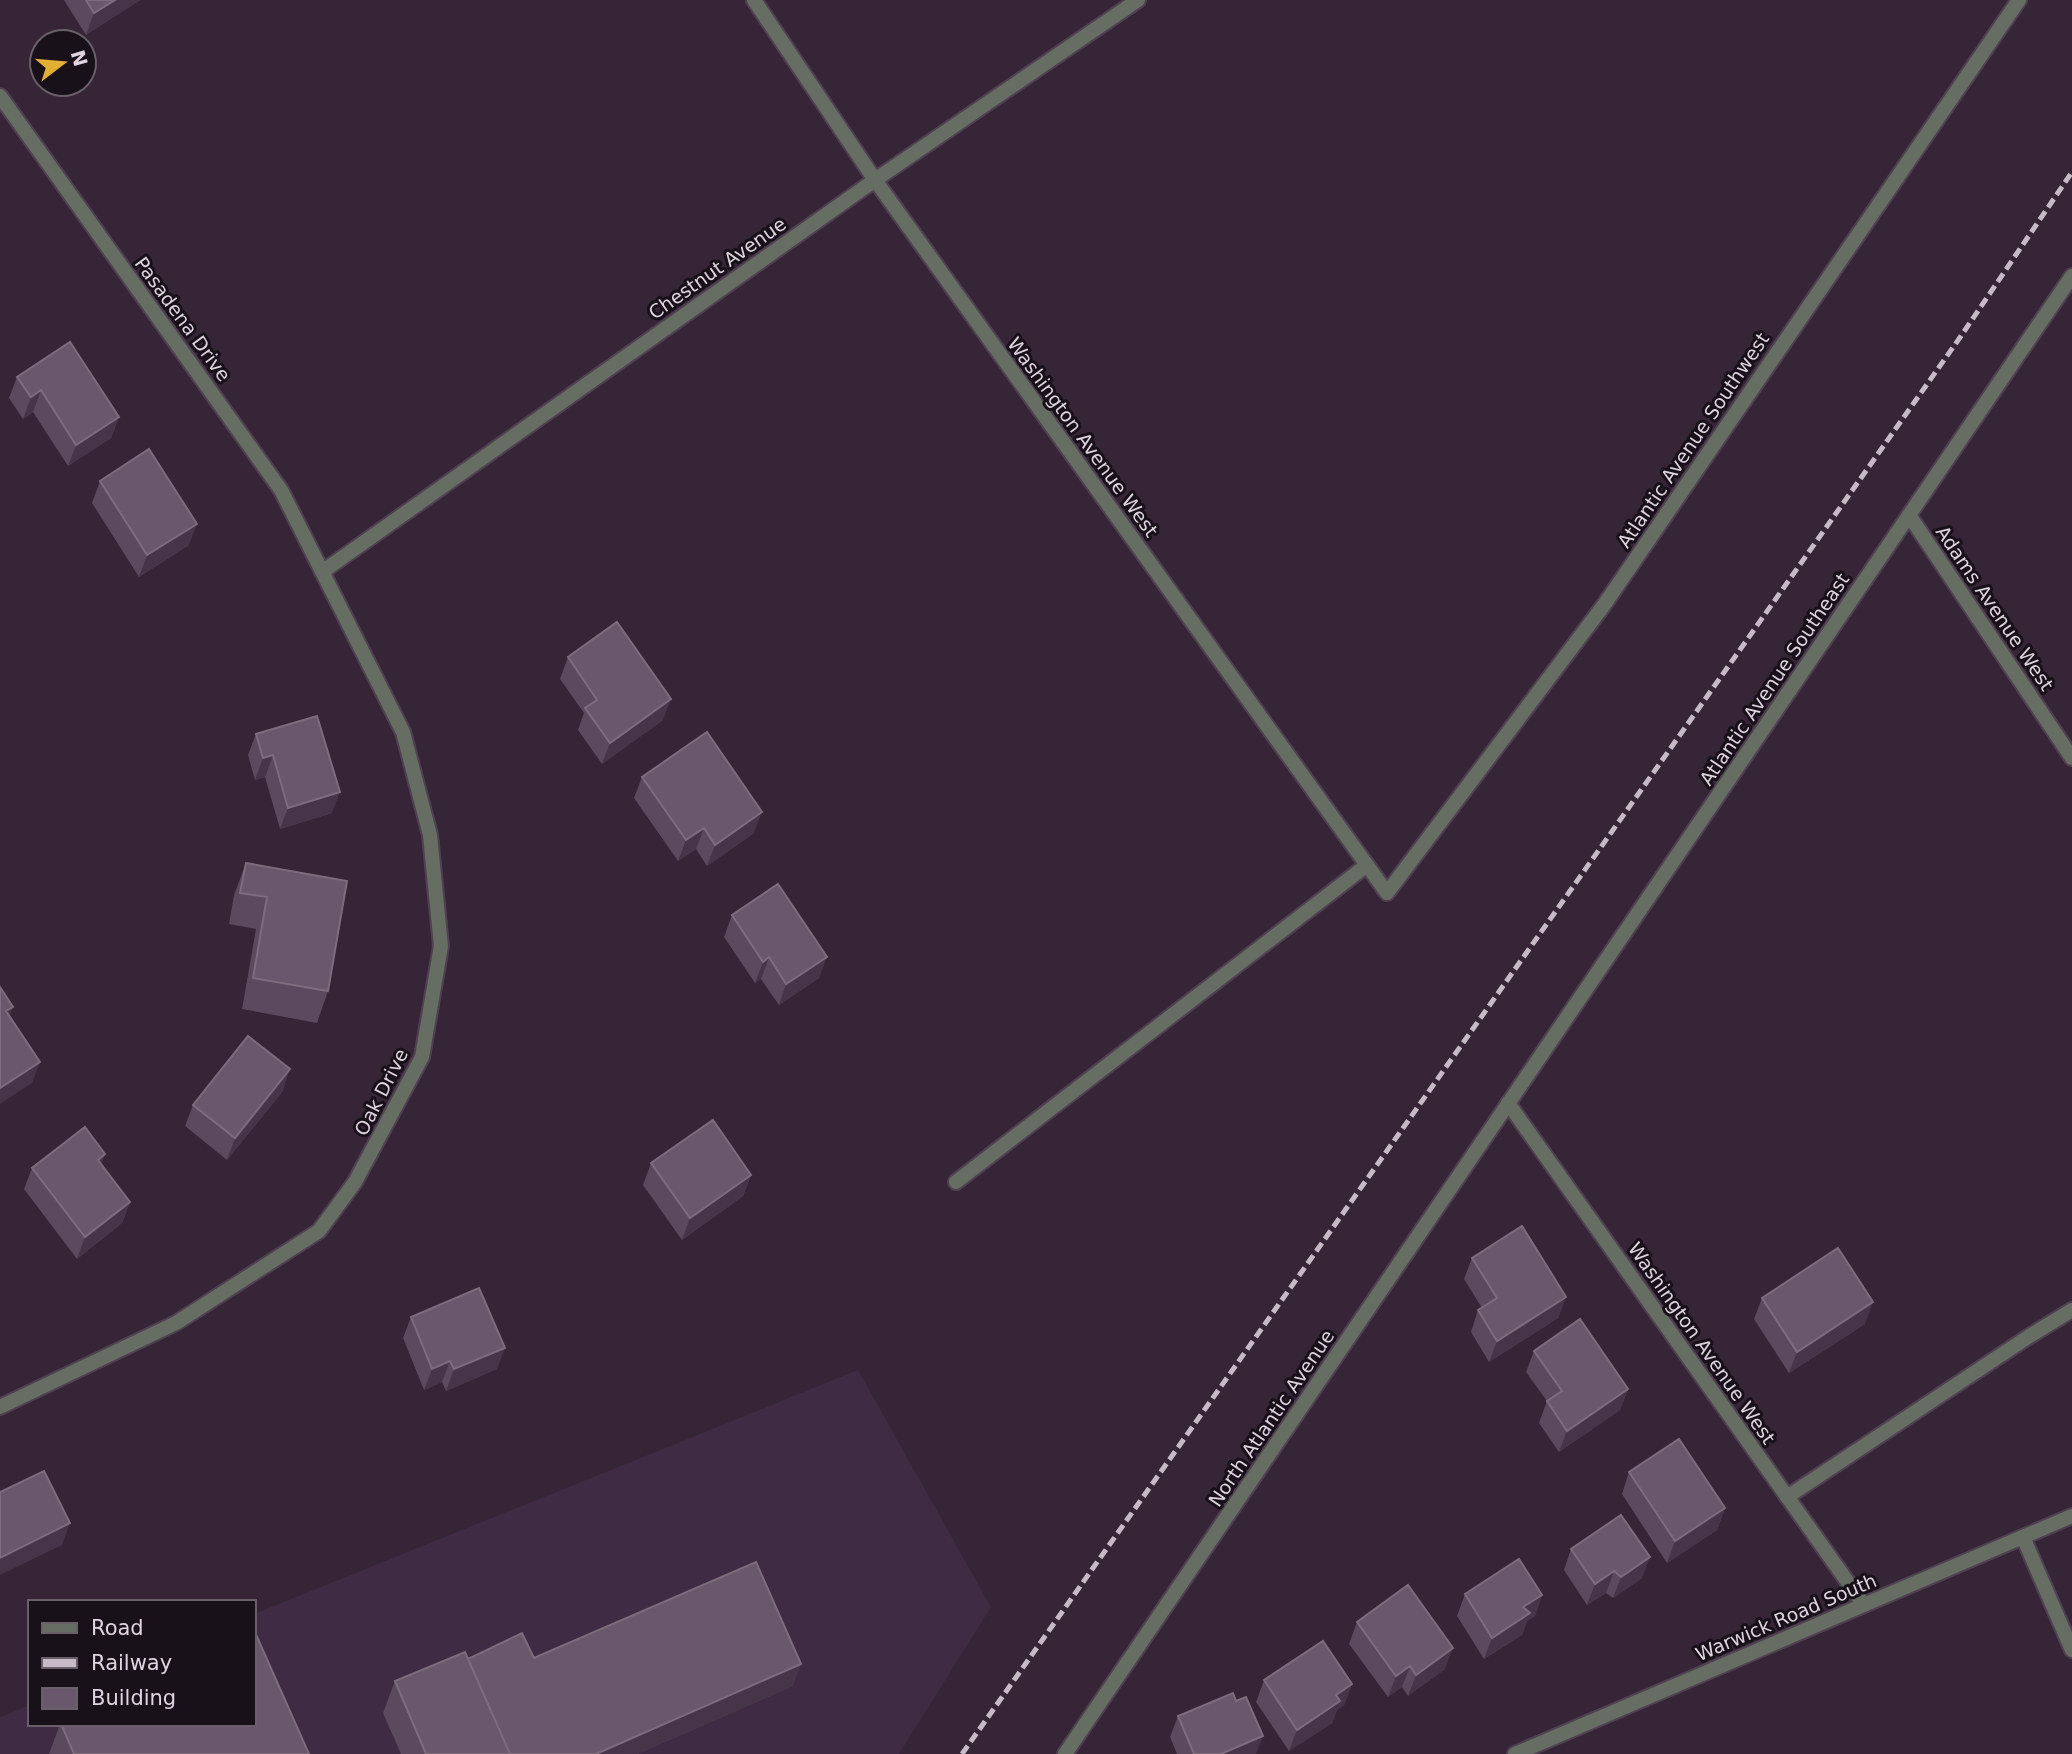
<svg xmlns="http://www.w3.org/2000/svg" width="2072" height="1754" viewBox="0 0 2072 1754" font-family="'DejaVu Sans',sans-serif">
  <rect width="100%" height="100%" fill="#352537"/>
  <path fill="#3f2b43" d="M858,1370l133,237 -92,147h-899v-37l30,-12v19h224v-110z"/>
  <g fill="none" stroke-linecap="round" stroke-linejoin="round">
    <defs>
      <path id="service" d="M956,1182l411,-317
        M1787,1497l241,-160 44,-27"/>
      <path id="minor" d="M754,0l121,180 512,713 217,-288 415,-605
        M0,96l281,394 122,242 27,103 11,111 -19,111 -67,125 -36,49 -143,92 -176,84
        M1909,515l163,243
        M322,572l553,-392 263,-180
        M1508,1103l356,502
        M2023,1537l49,113"/>
      <path id="tertiary" d="M1065,1754l1007,-1478
        M1515,1754l557,-238"/>
    </defs>
    <use href="#service" stroke="#504152" stroke-width="18"/>
    <use href="#minor" stroke="#504152" stroke-width="18"/>
    <use href="#tertiary" stroke="#504152" stroke-width="18"/>
    <use href="#service" stroke="#666d62" stroke-width="14"/>
    <use href="#minor" stroke="#666d62" stroke-width="14"/>
    <use href="#tertiary" stroke="#666d62" stroke-width="14"/>
    <path stroke="#c6bac7" stroke-width="5" stroke-dasharray="10 5" stroke-linecap="butt" d="M962,1754l999,-1418 111,-164"/>
  </g>
  <path fill="#5b495d" d="M64,0h76l-54,35z
    M17,377l102,40 -8,21 -43,28 -35,-54 -10,7 -14,-21z
    M100,481l89,64 -50,32 -47,-74z
    M568,657l95,63 -61,44 -24,-34 6,-17 -24,-34z
    M256,734l76,79 -52,16 -15,-52 -10,3 -7,-25z
    M642,777l112,56 -47,33 -11,-17 -18,12 -44,-63z
    M246,863l82,128 -11,32 -75,-14 14,-80 -27,-5 5,-29z
    M732,915l87,63 -40,27 -18,-26 -6,4 -31,-46z
    M283,1091l-56,69 -42,-34 8,-21z
    M651,1163l100,12 -8,21 -61,44 -39,-55z
    M101,1165l29,37 -8,21 -45,36 -53,-70 8,-21z
    M1472,1258l94,39 -8,21 -69,44 -18,-30 7,-22 4,-2 -18,-29z
    M1762,1298l103,26 -76,49 -35,-54z
    M411,1317l86,52 -51,22 -4,-9 -18,8 -21,-52z
    M1534,1351l94,38 -8,21 -61,42 -20,-29 8,-22 -21,-29z
    M1629,1472l96,36 -8,22 -50,33 -45,-69z
    M1571,1549l71,29 -29,20 -7,-5 -19,12 -23,-35z
    M1465,1594l77,1 -7,21 -8,5 -5,14 -38,24 -27,-43z
    M1357,1622l88,47 -37,27 -6,-9 -14,10 -39,-53z
    M534,1658l259,28 -156,68h-236l-18,-41 12,-32 73,-22z
    M1264,1680l88,4 -8,21 -7,5 -5,13 -43,28 -33,-49z
    M1178,1716l78,38h-79l-7,-17z
    M60,1724h194l55,30h-260z"/>
  <path fill="#463548" d="M115,0h25l-54,35 8,-22z
    M41,390l-8,22 -10,7 8,-22z
    M119,417l-8,21 -43,28 8,-21z
    M197,524l-8,21 -50,32 8,-22z
    M671,699l-8,21 -61,44 8,-21z
    M273,755l-8,22 -10,3 8,-22z
    M340,792l-8,21 -52,16 8,-21z
    M762,812l-8,21 -47,33 8,-21z
    M704,828l-8,21 -18,12 8,-21z
    M769,957l-8,22 -6,4 8,-21z
    M827,957l-8,21 -40,27 7,-21z
    M13,1007l-8,22 1,-18z
    M40,1062l-8,21 -32,21v-16z
    M290,1069l-7,22 -56,69 8,-22z
    M105,1154l-7,21v-15z
    M751,1175l-8,21 -61,44 8,-22z
    M130,1202l-8,21 -45,36 8,-22z
    M1566,1297l-8,21 -69,44 8,-21z
    M1873,1302l-8,22 -76,49 8,-21z
    M505,1348l-8,21 -51,22 8,-22z
    M450,1361l-8,21 -18,8 8,-21z
    M1628,1389l-8,21 -61,42 8,-21z
    M1725,1508l-8,22 -50,33 8,-22z
    M70,1523l-8,22 -62,30v-17z
    M1650,1557l-8,21 -29,20 8,-21z
    M1614,1571l-8,22 -19,12 8,-21z
    M1542,1595l-7,21 -8,5 -5,14 -38,24 8,-21 31,-31z
    M1453,1648l-8,21 -37,27 8,-21z
    M801,1664l-8,22 -156,68h-41z
    M1410,1666l-8,21 -14,10 8,-21z
    M1352,1684l-8,21 -7,5 -5,13 -43,28 8,-21 39,-35z
    M1263,1736l-7,18h-35z"/>
  <path fill="#69586b" stroke="#7c6c7d" stroke-width="2" d="M86,0h29l-21,13z
    M70,342l49,75 -43,28 -35,-55 -10,7 -14,-20z
    M149,449l48,75 -50,31 -47,-74z
    M617,622l54,77 -61,44 -25,-35 12,-8 -29,-43z
    M317,716l23,76 -52,16 -15,-53 -10,3 -7,-24z
    M707,732l55,80 -47,33 -11,-17 -18,12 -44,-63z
    M246,863l101,18 -19,110 -75,-13 14,-81 -27,-4z
    M778,884l49,73 -41,27 -17,-27 -6,5 -31,-47z
    M0,987l13,20 -7,4 34,51 -40,26z
    M248,1036l42,33 -55,69 -42,-33z
    M713,1120l38,55 -61,43 -39,-55z
    M85,1127l20,27 -7,6 32,42 -45,35 -53,-69z
    M1522,1226l44,71 -69,44 -19,-31 19,-12 -25,-40z
    M1838,1248l35,54 -76,50 -35,-54z
    M479,1288l26,60 -51,21 -4,-8 -18,8 -21,-52z
    M1580,1319l48,70 -61,42 -20,-30 15,-10 -28,-40z
    M1679,1439l46,69 -50,33 -46,-69z
    M44,1471l26,52 -70,35v-66z
    M1621,1515l29,42 -29,20 -7,-6 -19,13 -24,-35z
    M1519,1559l23,36 -19,12 7,6 -38,25 -27,-44z
    M756,1562l45,102 -205,90h-86l-42,-95 54,-26 12,25z
    M1408,1585l45,63 -37,27 -6,-9 -14,10 -39,-54z
    M254,1630l55,124h-235l-13,-30h193z
    M1323,1641l29,43 -16,11 4,6 -43,29 -33,-50z
    M465,1652l45,102h-84l-31,-73z
    M1233,1693l3,8 10,-4 17,39 -42,18h-27l-16,-38z"/>
  <g text-anchor="middle" dominant-baseline="central" stroke-width="6" stroke-linejoin="round" paint-order="stroke">
    <g font-size="19" fill="#dfd4e0" stroke="#181119">
      <text transform="translate(717 268) rotate(-35)">Chestnut Avenue</text>
      <text transform="translate(183 319) rotate(54)">Pasadena Drive</text>
      <text transform="translate(1083 437) rotate(54)">Washington Avenue West</text>
      <text transform="translate(1693 440) rotate(-56)">Atlantic Avenue Southwest</text>
      <text transform="translate(1995 608) rotate(56)">Adams Avenue West</text>
      <text transform="translate(1774 679) rotate(-56)">Atlantic Avenue Southeast</text>
      <text transform="translate(381 1092) rotate(-63)">Oak Drive</text>
      <text transform="translate(1702 1343) rotate(55)">Washington Avenue West</text>
      <text transform="translate(1271 1418) rotate(-56)">North Atlantic Avenue</text>
      <text transform="translate(1786 1617) rotate(-23)">Warwick Road South</text>
    </g>
  </g>
  <rect x="28" y="1600" width="228" height="126" fill="#181119" stroke="#685f69" stroke-width="2"/>
  <rect x="42" y="1623" width="35" height="10" fill="#666d62" stroke="#685f69" stroke-width="2"/>
  <text x="91" y="1635" font-size="21" fill="#dfd4e0">Road</text>
  <rect x="42" y="1658" width="35" height="10" fill="#c6bac7" stroke="#685f69" stroke-width="2"/>
  <text x="91" y="1670" font-size="21" fill="#dfd4e0">Railway</text>
  <rect x="42" y="1688" width="35" height="21" fill="#69586b" stroke="#685f69" stroke-width="2"/>
  <text x="91" y="1705" font-size="21" fill="#dfd4e0">Building</text>
  <g transform="translate(63 63) rotate(74)"><circle r="33" fill="#181119" stroke="#685f69" stroke-width="2"/>
  <path d="M0-5L12 26L0 18L-12 26Z" fill="#e3ae34"/>
  <text y="-10" font-size="19" font-weight="bold" text-anchor="middle" fill="#dfd4e0">N</text>
  </g>
</svg>
